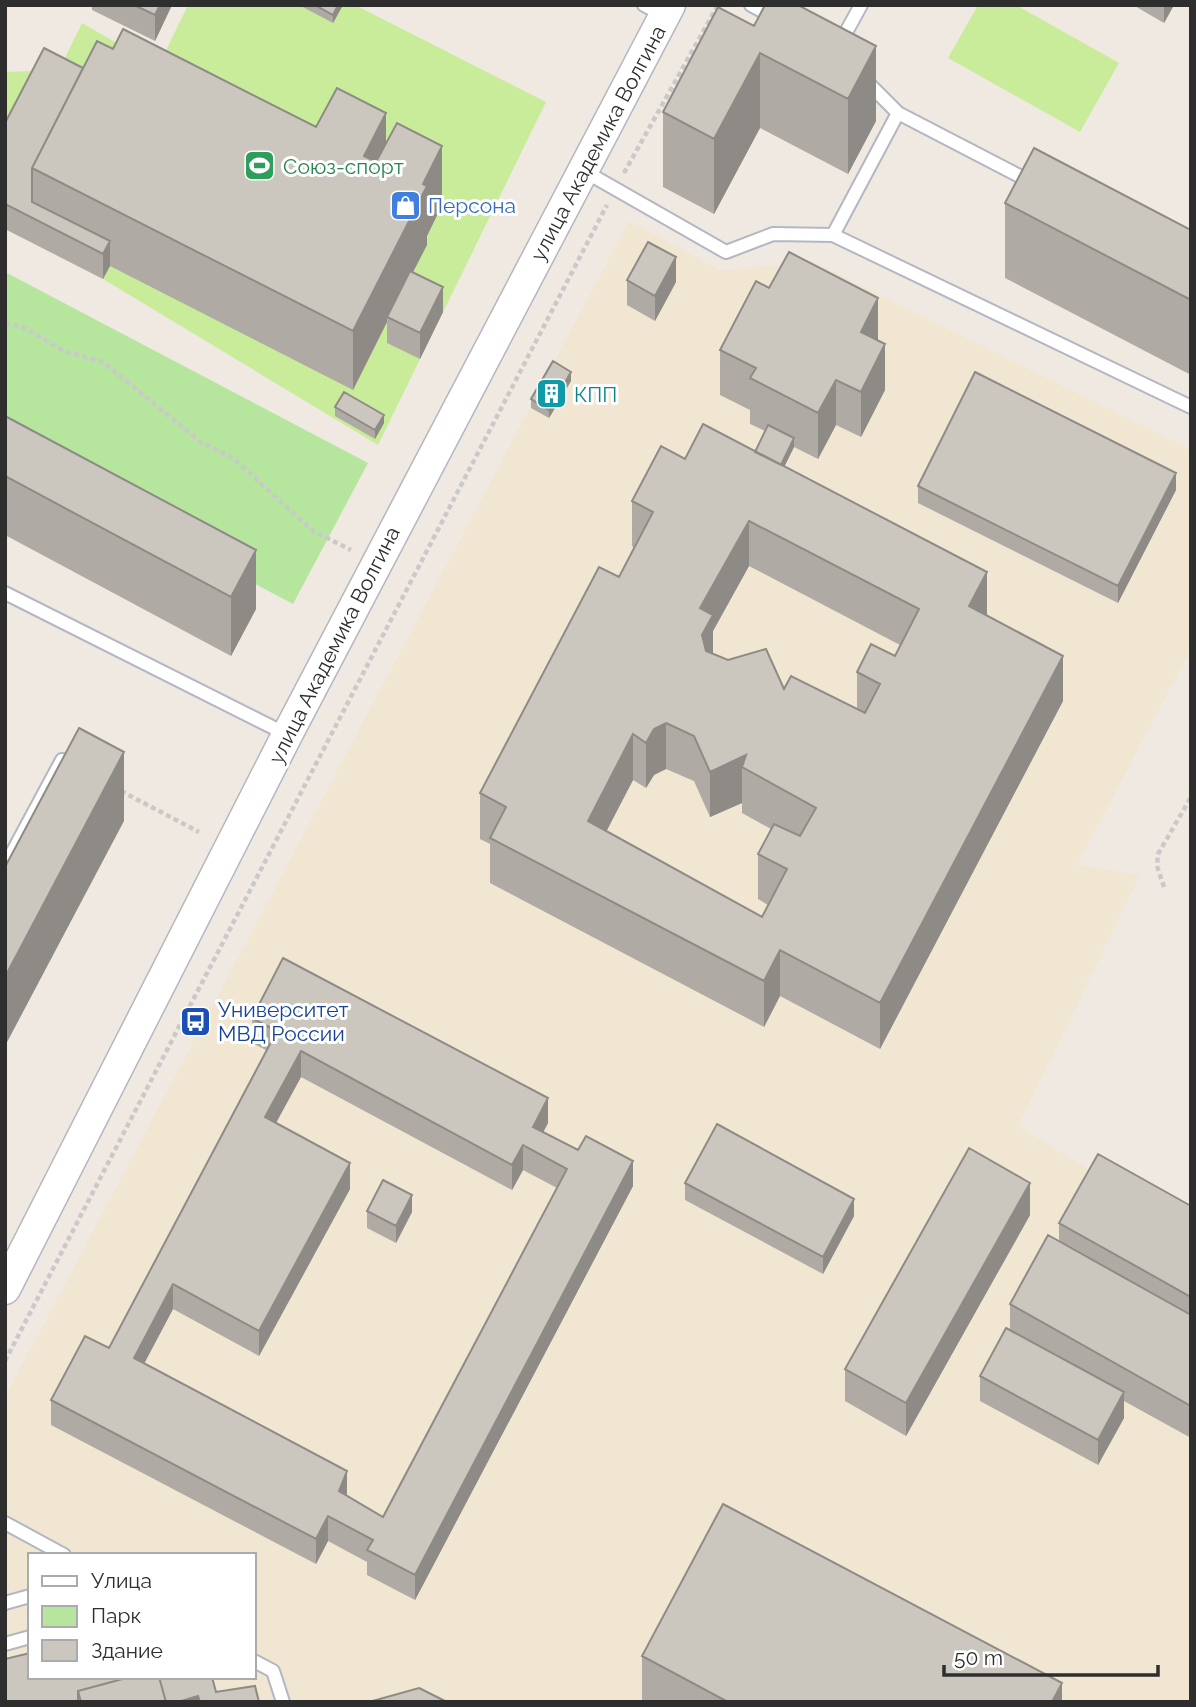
<svg xmlns="http://www.w3.org/2000/svg" width="1196" height="1707" viewBox="0 0 1196 1707" font-family="Raleway,sans-serif">
  <rect width="100%" height="100%" fill="#efe9e1"/>
  <path fill="#f0e6d1" fill-rule="evenodd" d="M629,221l93,50 90,-10 379,189v199l-114,216 63,10 -122,251 173,106v470h-1186v-305zM30,1555h224v122h-224z"/>
  <path fill="#b6e59e" d="M5,272l363,191 -75,141 -288,-153z"/>
  <path fill="#c9ec9a" d="M188,5h167l191,97 -168,343 -275,-166 -98,-50v-157l54,-2 23,-47 76,44z
    M978,5h38l103,58 -39,69 -132,-74z"/>
  <g fill="none" stroke-linecap="round" stroke-linejoin="round">
    <defs>
      <path id="service" d="M644,5l21,11
        M751,5l24,13
        M839,45l22,-40
        M864,79l34,34 137,71
        M584,171l142,81 47,-18 60,1 358,172
        M833,235l65,-122
        M5,593l281,141
        M5,866l57,-106
        M5,1523l59,32
        M5,1603l25,-7
        M5,1644l25,-7
        M254,1661l19,10 10,31"/>
      <path id="tertiary" d="M5,1289l282,-554 383,-730"/>
    </defs>
    <use href="#service" stroke="#b4b7c1" stroke-width="16"/>
    <use href="#tertiary" stroke="#b4b7c1" stroke-width="33"/>
    <path stroke="#c9c9c9" stroke-width="4.5" stroke-dasharray="5 3.5" stroke-linecap="butt" d="M624,173l94,-168
      M5,323l20,5 39,23 39,11 99,81 31,15 80,73 38,19
      M121,791l78,41
      M1164,887l-7,-21 1,-12 33,-57
      M5,1361l602,-1156"/>
    <use href="#service" stroke="#fff" stroke-width="12"/>
    <use href="#tertiary" stroke="#fff" stroke-width="30"/>
  </g>
  <path fill="#afaba4" fill-rule="evenodd" d="M92,5h80l-17,36 -63,-31z
    M299,5h44l-10,18z
    M1133,5h41l-10,18z
    M754,26l122,95 -28,53 -88,-46 -46,86 -51,-27v-75z
    M113,49l203,78 70,18 56,60 -15,31v9l-14,27 30,40 -23,47 -33,-16v-21l-34,68 -243,-124 -7,13 -98,-50v-106l78,-55z
    M1005,203l186,27v145l-186,-97z
    M627,280l49,2 -21,39 -28,-16z
    M878,341l7,49 -24,47 -25,-12 -18,34 -24,-12 -10,20 203,149 76,85 -183,348 -100,-53 -16,31 -274,-144v-39l-10,-5v-46l139,-216 15,-29 -2,-2v-45l53,-42 70,-7 10,-21 -15,-7v-14l-30,-15v-45zM749,566l151,79 -5,11 -38,16v37l-73,-20 -71,-35v-23zM666,769l28,12 16,36 32,-14v10l29,16 -13,25v45l10,6 -6,12 -156,-86 27,-51 13,8 8,-13z
    M571,381l-22,37 -18,-10v-9z
    M335,407l49,16 -9,16 -40,-23z
    M5,416l251,193 -25,47 -226,-121z
    M918,486l258,4 -58,113 -200,-100z
    M252,1018l296,105 -5,9 90,54 -218,414 -48,-25v-13l-39,-21 -12,23 -265,-139v-25l58,-52 157,-298 -14,-7zM301,1077l211,113 11,-20 34,18 -174,329 -36,-21 -203,-133 29,-54 86,47 91,-167 -74,-66z
    M685,1183l169,33 -31,58 -138,-74z
    M1191,1206v232l-67,-37v17l-26,47 -118,-64v-25l30,-46v-26l49,-64v-17z
    M367,1211l45,1 -16,31 -29,-15z
    M1030,1215l-124,221 -61,-35v-32z
    M642,1656l420,46h-420z"/>
  <path fill="#8e8b86" d="M160,5h12l-17,36v-26z
    M338,5h5l-10,18v-8z
    M1164,5h10l-10,18z
    M876,46v75l-28,53v-75z
    M760,53v75l-46,86v-75z
    M386,113v59l-22,-16z
    M442,146v59l-15,31v9l-38,73 -2,-1v5l-34,68v-59l70,-147z
    M110,241v25l-7,13v-25z
    M676,257v25l-21,39v-25z
    M443,287v25l-23,47v-26z
    M878,298v46l-17,-12z
    M885,344v46l-24,47v-45z
    M571,372v9l-22,37v-8z
    M836,380v45l-18,34v-46z
    M384,415v8l-9,16v-9z
    M794,438v9l-27,55v-9z
    M1176,473v17l-58,113v-17z
    M749,521v45l-36,65v30l-11,20 -2,-73z
    M256,550v59l-25,47v-59z
    M987,572v46l-18,-12z
    M1063,656v45l-183,348v-46z
    M666,723v46l-12,6 -8,13v-45l8,-14z
    M633,734v46l-45,87v-46z
    M124,752v69l-119,225v-69z
    M746,755l-4,12v36l-32,14v-45z
    M780,950v46l-16,31v-46z
    M301,1051v26l-36,66v-26z
    M548,1098v25l-15,29v-25z
    M523,1145v25l-11,20v-25z
    M633,1161v25l-218,414v-25z
    M350,1163v26l-91,167v-25z
    M1030,1183v32l-124,221v-33z
    M412,1195v17l-16,31v-17z
    M854,1199v17l-31,58v-17z
    M173,1284v25l-39,74v-25z
    M1124,1392v26l-26,47v-25z
    M347,1471v25l-8,-5z
    M328,1516v25l-12,23v-25z
    M1062,1683v19h-10z
    M198,1696v6h-20z"/>
  <path fill="#cbc7bf" stroke="#8e8b86" stroke-width="2" fill-rule="evenodd" d="M134,5h26l-5,10z
    M315,5h23l-5,10z
    M765,5h33l78,41 -28,53 -88,-46 -46,86 -51,-27 55,-105 36,19z
    M123,29l193,98 21,-39 49,25 -22,43 12,6 21,-39 45,23 -19,38 4,2 -74,145 -321,-163 65,-127 16,8z
    M44,48l39,20 -51,100v34l78,39 -7,13 -98,-50v-81z
    M1034,148l157,82v70l-186,-97z
    M648,242l28,15 -21,39 -28,-16z
    M789,252l89,46 -17,34 24,12 -24,48 -25,-12 -18,33 -68,-35 6,-10 -36,-18 36,-69 13,7z
    M410,271l33,16 -23,46 -33,-16z
    M553,361l18,11 -22,38 -18,-11z
    M975,372l201,101 -58,113 -200,-100z
    M344,392l40,23 -9,15 -40,-23z
    M5,416l251,134 -25,47 -226,-121z
    M703,424l284,148 -18,34 94,50 -183,347 -100,-53 -16,31 -274,-143 16,-31 -26,-14 119,-226 20,10 34,-65 -21,-11 29,-55 24,13zM749,521l170,88 -24,47 -24,-12 -14,28 23,12 -15,29 -74,-37 -7,13 -18,-40 -38,11 -22,-9 -4,-16 11,-20 -13,-7zM666,723l28,13 16,36 36,-17 -4,12 74,41 -16,28 -26,-12 -16,30 29,15 -25,48 -174,-96 45,-87 13,9 8,-14z
    M768,425l26,13 -13,27 -26,-13z
    M79,728l45,24 -119,225v-110z
    M283,958l265,140 -15,29 45,23 8,-14 47,25 -218,414 -48,-25 6,-10 -45,-24 -12,23 -265,-139 34,-64 24,12 168,-317 -25,-13zM301,1051l211,114 11,-20 44,24 -184,348 -44,-26 8,-20 -213,-113 39,-74 86,47 91,-168 -85,-46z
    M717,1124l137,75 -31,58 -138,-74z
    M969,1148l61,35 -124,220 -61,-34z
    M1098,1154l93,52v91l-132,-74z
    M383,1180l29,15 -16,31 -29,-15z
    M1048,1235l143,80v91l-181,-102z
    M1006,1328l118,64 -26,48 -118,-64z
    M723,1504l339,179 -10,19h-324l-86,-46z
    M30,1653v24h100l-52,14v11h-73v-43z
    M130,1677h29l7,25h-85l-3,-11z
    M159,1677h53l4,15 39,-6 4,16h-59l-2,-6 -20,6h-12z
    M419,1688l28,14h-78z"/>
  <defs>
    <symbol id="stadium-square" viewBox="-11 -11 22 22"><rect x="-9" y="-9" width="18" height="18" rx="4" fill="#2e9e5b" stroke="#fff"/><path d="M0-5a6.5 5 0 1 0 0 10a6.5 5 0 1 0 0-10ZM-3.5-1.8h7v3.6h-7Z" fill="#fff"/></symbol>
    <symbol id="shop-square" viewBox="-11 -11 22 22"><rect x="-9" y="-9" width="18" height="18" rx="4" fill="#3f7fe0" stroke="#fff"/><path d="M-5-2.5h2.3a2.7 3.5 0 0 1 5.4 0H5L5.5 6h-11ZM-1.5-2.5h3a1.5 2.3 0 0 0-3 0Z" fill="#fff"/></symbol>
    <symbol id="building-square" viewBox="-11 -11 22 22"><rect x="-9" y="-9" width="18" height="18" rx="4" fill="#0f9aa8" stroke="#fff"/><path d="M-4-6H4V6H1V3H-1V6H-4ZM-2.5-4.3h1.7v1.8h-1.7ZM.8-4.3h1.7v1.8H.8ZM-2.5-1h1.7V.8h-1.7ZM.8-1h1.7V.8H.8Z" fill="#fff"/></symbol>
    <symbol id="bus-square" viewBox="-11 -11 22 22"><rect x="-9" y="-9" width="18" height="18" rx="4" fill="#1a4fb4" stroke="#fff"/><path d="M-5-6H5V4H4V6H2V4H-2V6H-4V4H-5ZM-3.5-4V0h7V-4ZM-3.5 1.2v1.5H-2V1.2ZM2 1.2v1.5H3.5V1.2Z" fill="#fff"/></symbol>
  </defs>
  <g fill-rule="evenodd">
    <use href="#stadium-square" x="242" y="148" width="35" height="35"/>
    <use href="#shop-square" x="388" y="188" width="35" height="35"/>
    <use href="#building-square" x="534" y="376" width="35" height="35"/>
    <use href="#bus-square" x="178" y="1004" width="35" height="35"/>
  </g>
  <g text-anchor="middle" dominant-baseline="central" stroke-width="6" stroke-linejoin="round" paint-order="stroke">
    <g font-size="21" fill="#2e2e2e" stroke="#fff">
      <text transform="translate(598 143) rotate(-62)">улица Академика Волгина</text>
      <text transform="translate(334 645) rotate(-63)">улица Академика Волгина</text>
    </g>
    <g font-size="21" fill="#27864d" stroke="#fff" text-anchor="start">
      <text x="283" y="166">Союз-спорт</text>
    </g>
    <g font-size="21" fill="#366cbe" stroke="#fff" text-anchor="start">
      <text x="428" y="205">Персона</text>
    </g>
    <g font-size="21" fill="#0d838f" stroke="#fff" text-anchor="start">
      <text x="574" y="394">КПП</text>
    </g>
    <g font-size="21" fill="#164399" stroke="#fff" text-anchor="start">
      <text x="218" y="1009">Университет<tspan x="218" dy="24">МВД России</tspan></text>
    </g>
  </g>
  <rect width="1196" height="1707" fill="none" stroke="#2e2e2e" stroke-width="14"/>
  <rect x="28" y="1553" width="228" height="126" fill="#ffffff" stroke="#ababab" stroke-width="2"/>
  <rect x="42" y="1576" width="35" height="10" fill="#ffffff" stroke="#ababab" stroke-width="2"/>
  <text x="91" y="1588" font-size="21" fill="#2e2e2e">Улица</text>
  <rect x="42" y="1606" width="35" height="21" fill="#b6e59e" stroke="#ababab" stroke-width="2"/>
  <text x="91" y="1623" font-size="21" fill="#2e2e2e">Парк</text>
  <rect x="42" y="1640" width="35" height="21" fill="#cbc7bf" stroke="#ababab" stroke-width="2"/>
  <text x="91" y="1658" font-size="21" fill="#2e2e2e">Здание</text>
  <path d="M944 1665v10h214v-10" fill="none" stroke="#2e2e2e" stroke-width="3.5"/>
  <text x="954" y="1665" font-size="21" fill="#2e2e2e" stroke="#ffffff" stroke-width="5" paint-order="stroke">50 m</text>
</svg>
